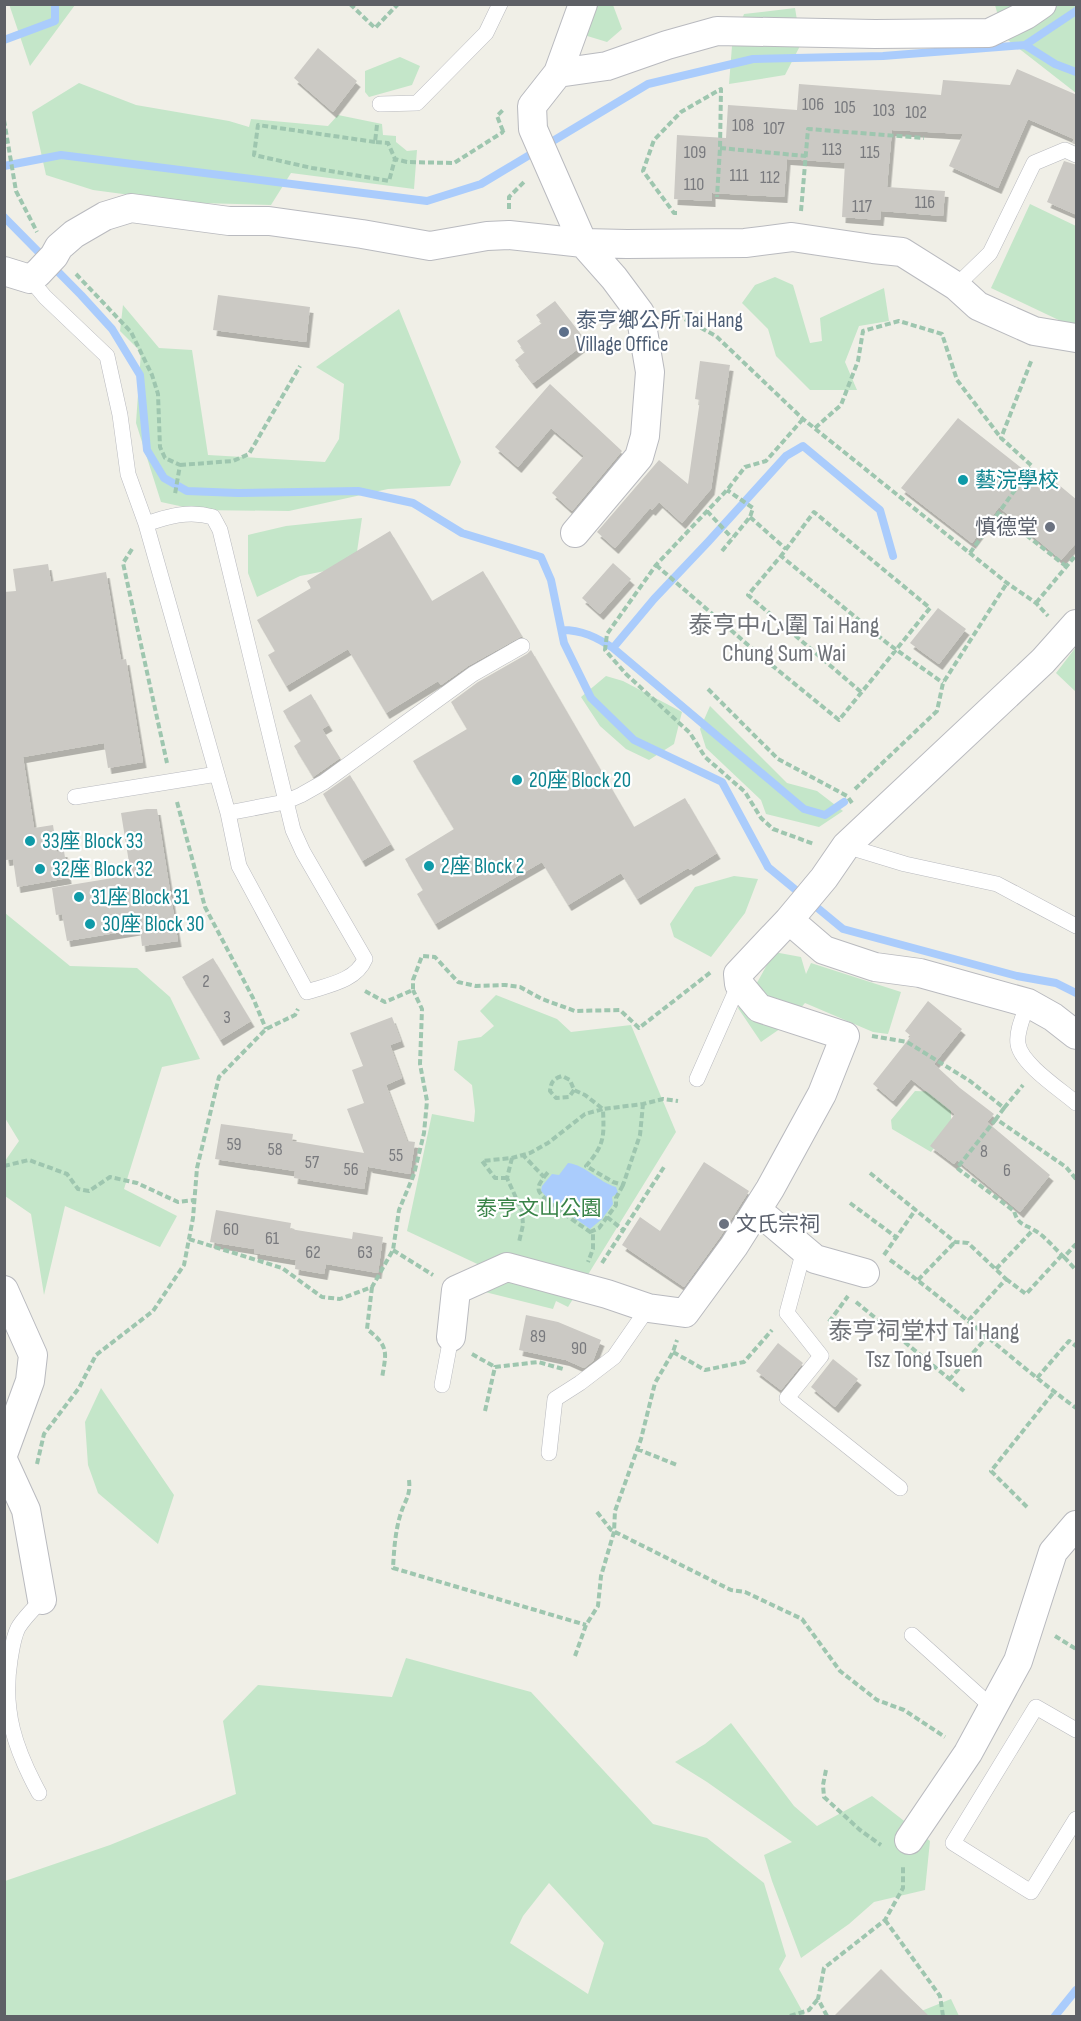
<svg xmlns="http://www.w3.org/2000/svg" width="1081" height="2021" viewBox="0 0 1081 2021" font-family="'Sofia Sans Condensed','Noto Sans TC',sans-serif">
  <defs>
    <filter id="shadow"><feDropShadow dx="3.5" dy="6" stdDeviation="0" flood-color="#0004"/></filter>
  </defs>
  <rect width="100%" height="100%" fill="#f0efe7"/>
  <path fill="#c4e6c9" fill-rule="evenodd" d="M9,4h66v1l-45,61z
    M613,5l9,24 -15,13 -23,-7 12,-29z
    M995,5h81v88l-72,-56z
    M795,8l6,36 -16,31 -56,9 3,-38 12,-32z
    M400,57l20,9 -8,19 -43,12 -4,-5v-21z
    M79,83l57,22 93,16 20,6 2,-8 77,7 10,-11 44,9 1,11 13,1v6l11,9 10,-1 -3,39 -123,-16 -20,32 -110,-3 -38,-8 -30,-4 -47,-15 -14,-63z
    M1030,204l46,22v97h-11l-74,-35z
    M775,277l18,8 17,58 12,-2 -2,-23 64,-30 5,33 -30,5 -14,36 12,28h-47l-34,-34 -8,-27 -26,-26 13,-18z
    M123,305l36,43 33,2 16,105 117,7 14,-23 5,-55 -28,-17 83,-58 62,153 -11,24 -62,3 -99,22 -91,-1 -37,-8 -25,-79 5,-71 -21,-21z
    M362,518l-7,47 -55,11 -43,21 -9,-24v-38l38,-9z
    M1076,647v45l-20,-19z
    M606,676l17,5 59,31 -8,32 -25,16 -23,-11 -26,-23 -19,-29z
    M710,706l77,77 30,8 26,20 -24,16 -53,-13 -5,-14 -55,-52 -6,-19z
    M734,876l24,3 -13,34 -34,44 -37,-20 -4,-13 25,-37z
    M5,913l65,53 67,2 33,29 30,62 -38,8 -38,122 53,27 -17,31 -95,-41 -21,89 -13,-81 -26,-18v-35l14,-20 -14,-23z
    M774,952l27,5 5,17 5,-11 90,29 -13,42 -15,-2 -68,-29 -18,21 -26,18 -23,-34 20,-27z
    M496,995l61,24 14,13 60,-7 45,107 -108,175 -12,-6 -3,8 -68,-17 3,-23 -81,-38 25,-117 42,8 1,-11 -3,-26 -18,-15 4,-29 23,-4 13,-11 -14,-15z
    M915,1091l25,1 11,13v20l-20,27 -39,-23 -1,-9z
    M101,1388l73,107 -16,49 -60,-51 -10,-28 -3,-43z
    M406,1658l125,34 122,132 54,14 57,45 22,73 -7,13 26,47h-800v-135l105,-36 126,-51 -13,-73 35,-36 134,12zM549,1883l55,60 -16,51 -78,-51 13,-27z
    M731,1723l63,83 23,20 55,-30 58,45 -5,49 -51,12 -25,22 -48,34 -29,-77 -8,-26 28,-13 -85,-60 -32,-20 30,-18z
    M951,1999l8,17h-50z"/>
  <path fill="#aaccfc" d="M568,1163c18,2 30,19 48,24l2,6 -6,4 1,7 -11,15 -12,10 -31,-22 -1,-4h-6l-11,-12 1,-5 10,-12 7,1z"/>
  <g fill="none" stroke-linecap="round" stroke-linejoin="round">
    <path stroke="#aaccfc" stroke-width="8" d="M4,40l51,-19v-17
      M1025,45l30,19 21,8
      M4,166l57,-11 366,46 54,-17 167,-100 105,-25 130,-3 142,-11 51,-34
      M4,217l77,78 31,34 28,46 7,75 17,28 23,13 51,2 120,-2 55,12 49,30 79,24 10,23 13,63 27,55 43,42 88,42 46,85 75,62 174,47 39,7 20,10
      M562,630c20,0 34,7 51,18l191,161 21,6 19,-13
      M613,648l41,-49 54,-57 78,-86 17,-10 77,64 13,46
      M1055,2016l21,-26"/>
  </g>
  <path fill="#cbc9c4" filter="url(#shadow)" d="M318,48l39,33 -24,31 -39,-34z
    M1017,69l60,26v50l-5,-2 2,-4 -46,-20 -30,69 -49,-22 14,-32 -71,-4 -5,57 58,4 -2,25 -62,-5 -1,9 -38,-3 3,-54 -58,-4 -3,38 -72,-4v8l-38,-2 3,-64 49,3 2,-33 69,5 2,-26 142,11 2,-15 67,5z
    M1064,161l13,4v50l-30,-13z
    M218,295l92,12 -4,35 -93,-12z
    M555,301l32,41 -54,41 -18,-23 10,-8 -8,-11 25,-18 -6,-8z
    M700,361l30,4 -19,124 -29,34 -23,-21 -7,8 -2,-2 -35,40 -18,-16 62,-72 29,24 12,-84 -5,-1z
    M550,384l72,67 -50,60 -20,-18 32,-37 -33,-28 -33,39 -23,-20z
    M958,418l76,60 7,-8 36,30v42l-16,18 -62,-53 -27,36 -71,-55z
    M390,531l42,70 51,-30 39,65 -54,30 -27,19 -3,-4 -52,32 -38,-64 -62,37 -18,-31 7,-4 -18,-31 54,-32 -4,-7z
    M613,563l18,16 -31,35 -18,-16z
    M48,564l3,18 55,-10 15,88 5,-1 17,103 -35,6 -4,-25 -81,14 11,71 19,-3 4,27 7,-1 4,27 -51,9 -4,-28 -7,1 -2,-11v-257l12,-1 -3,-22z
    M938,608l28,21 -27,35 -29,-21z
    M531,650l103,177 51,-29 32,55 -27,17 -2,-2 -51,31 -16,-26 -53,32 -26,-43 -107,62 -18,-30 6,-4 -18,-31 49,-30 -41,-68 54,-32 -16,-27 27,-20 49,-28z
    M311,694l18,31 -7,4 18,29 -27,19 -19,-31 7,-5 -18,-30z
    M350,775l41,69 -29,17 -39,-67z
    M147,809h10l21,132 -36,5 -2,-17 -73,12 -5,-27 -6,1 -4,-27 79,-13 -10,-62z
    M213,958l38,63 -31,19 -38,-63z
    M928,1001l34,28 -28,35 26,24 34,26 -7,8 63,53 -30,37 -63,-52 -3,4 -24,-18 25,-32 -44,-35 -18,22 -20,-17 38,-48 -6,-5z
    M392,1017l9,24 -11,4 12,33 -16,7 21,56 8,1 -5,32 -41,-7 -1,-2 -4,24 -70,-11 1,-7 -80,-12 6,-35 72,10 -1,7 72,12 -17,-44 17,-6 -12,-33 11,-4 -13,-33z
    M704,1162l45,29 -29,46 -36,50 -62,-42 18,-28 20,14z
    M216,1210l75,13 -1,6 62,10 1,-7 30,5 -5,36 -52,-9 -2,10 -29,-5 1,-9 -42,-7v-4l-44,-7z
    M526,1315l32,7 43,18 -8,21 -9,7 -18,-8 -47,-10z
    M778,1343l25,20 -22,27 -25,-19z
    M833,1359l25,20 -23,28 -24,-20z
    M881,1969l22,22 26,25h-95z"/>
  <g fill="none" stroke-linecap="round" stroke-linejoin="round">
    <defs>
      <path id="lane" d="M380,104l37,-1 69,-70 14,-29
        M30,279l15,18 62,59 13,59 8,59 18,50 82,289 11,53 68,126c21,-7 49,-11 58,-33l-62,-107 -10,-22 -73,-300 -7,-13c-24,-7 -44,-1 -67,7
        M956,286l34,-33 44,-90 31,-13 11,5
        M75,797l142,-23
        M228,813l57,-11 16,-7 23,-13 149,-108 49,-28
        M846,846l59,18 92,20 79,42
        M1028,1003c-4,12 -12,28 -10,41 3,20 43,46 58,59
        M697,1079l42,-95
        M804,1250l-17,63 34,43 -34,42 113,90
        M442,1385l9,-48
        M549,1453l6,-54 25,-16 34,-26 34,-49
        M912,1635l81,73
        M1076,1730l-40,-23 -83,136 78,49 45,-73
        M39,1793c-24,-44 -37,-82 -29,-133 2,-11 3,-22 8,-32 6,-10 16,-20 24,-28"/>
      <path id="street" d="M558,73l49,-7 60,-21 50,-14 158,3 114,-1 37,-18 16,-11
        M4,271l26,8 8,-6 16,-17 5,-9 15,-13 31,-18 26,-8 98,13h40l93,13 68,12 57,-10 22,-1 74,8 44,1 118,-1 47,-6 81,12 29,3 54,34 22,20 56,25 42,7
        M575,533l64,-76 6,-21 5,-64 -10,-59 -26,-35 -31,-35 -50,-114 -1,-23 26,-33 25,-69
        M1076,624l-33,37 -197,185 -22,32 -35,42 35,30 51,17 45,6 108,30 25,14 23,18
        M757,1210l58,49 50,14
        M4,1290l29,65 -3,26 -26,71
        M451,1337l5,-47 51,-23 100,27 41,14 37,5 49,-67 36,-57 52,-95 23,-58 -86,-28 -20,-24 -1,-10 51,-54
        M4,1462l22,48 16,90
        M909,1840l59,-87 50,-92 35,-109 23,-27"/>
    </defs>
    <use href="#lane" stroke="#b9babf" stroke-width="16"/>
    <use href="#street" stroke="#b9babf" stroke-width="30"/>
    <path stroke="#9ec6af" stroke-width="4" stroke-dasharray="6 3" stroke-linecap="butt" d="M350,4l25,24 23,-24
      M4,120l12,71 21,41
      M377,125l-2,17 13,1 7,16 12,3 47,1 49,-31 1,1
      M503,131l-6,-15 7,-7
      M375,142l-117,-17 -4,30 58,13 77,13 6,-22
      M720,148l86,8
      M509,209v-12l16,-16
      M801,211l7,-82 116,9
      M677,213h-3l-31,-42 11,-31 27,-28 40,-23 -1,59 -3,49
      M76,274l55,58 21,43 6,19 2,53 5,11 15,7 -5,29
      M668,315h9l39,21 87,83 204,164 29,20 12,13
      M803,419l-37,42 -21,6 -18,23 -71,75 -49,69 -2,16 21,24 64,59 15,24 40,35 16,26 12,11 41,15
      M815,428l26,-23 17,-44 5,-30 36,-10 43,13 15,46 44,58
      M180,465l53,-4 16,-7 51,-88
      M707,511l25,27
      M998,513l69,54
      M750,517l36,32
      M132,549l-9,14 44,200
      M722,551l28,-34 3,-9 -26,-18
      M970,553l62,-87 -31,-28 31,-79
      M656,565l107,93 76,62 91,-112 -116,-96 -33,44
      M1036,603l40,-48
      M708,689l70,70 69,37 5,7
      M861,692l-113,-97 33,-39 106,87 56,40
      M855,789l82,-78 6,-28 64,-100
      M177,802l28,105 48,91 13,31
      M365,991l20,11 28,-12v-10l9,-24 13,1 23,25 18,4 29,-1 15,2 22,12 33,12 45,-1 19,18 72,-56
      M872,1036l35,6 63,39 34,27 -8,11 70,48 10,12
      M574,1090l-5,7 -13,1 -6,-7c1,-9 3,-12 12,-15l8,4 4,10 11,5 18,14 40,-5 20,-5 15,2
      M1004,1108l19,-23
      M996,1119l-39,49 57,43c4,14 10,13 20,19 11,6 20,18 30,27l12,-13
      M522,1154l22,23c-2,4 -7,8 -5,14 4,10 43,35 54,43v15l-5,13
      M512,1158l-5,20 15,33 1,14 -4,17
      M4,1166l25,-6 38,14 11,15 11,2 21,-14 27,6 41,19 16,-2
      M870,1173l85,69 13,1 38,36 -38,42
      M544,1177l5,-6
      M507,1178h-12l-13,-17 30,-3 18,-5 18,-10 37,-29 18,-5c1,28 2,35 -17,57l27,16 10,3 17,-50 3,-31
      M850,1203l46,34
      M607,1217l15,12
      M590,1232l9,-4 17,-23v-7l7,-13
      M189,1239l93,29 40,29 18,2 32,-12 21,-37 6,-40 15,-36 10,-41 3,-32 -7,-37 2,-55 -9,-19
      M393,1250l40,25
      M884,1255l32,-46
      M1064,1257l12,13
      M890,1260c65,46 122,101 186,148
      M602,1263l62,-96
      M996,1269l37,-39
      M1006,1279l20,15 36,-39
      M918,1280l37,-38
      M372,1287l-5,42c23,18 19,24 15,49
      M856,1302l108,89
      M829,1322l19,-26
      M673,1352l32,18 39,-8 28,-32
      M472,1354l23,13
      M1037,1378l32,-37 7,5
      M949,1380l38,-43
      M485,1411l10,-44 43,-5 25,7
      M637,1449l40,16
      M37,1464l7,-30 35,-46 17,-33 57,-44 31,-46 9,-47 4,-50 22,-91 47,-48 29,-14 3,-6
      M409,1480c2,17 -5,21 -9,36 -5,17 -6,35 -7,52l193,57
      M1027,1507l-36,-36 63,-79
      M597,1512l14,18 120,60 14,2 57,27 38,52 37,29 27,10 41,27
      M1055,1636l21,13
      M575,1656l11,-31 12,-19 3,-30 13,-44 1,-21 26,-72 14,-56 18,-31 4,-12
      M826,1770l-3,15 1,12 36,33 21,15
      M885,1920l55,76 3,20
      M790,2016l19,-6 9,-11
      M827,2016l-9,-17 6,-31 61,-48 18,-32v-23"/>
    <use href="#lane" stroke="#fff" stroke-width="15"/>
    <use href="#street" stroke="#fff" stroke-width="28"/>
  </g>
  <circle fill="#5c6f8a" stroke="#fff" stroke-width="2" cx="564" cy="332" r="6"/>
  <g fill="#0f9aa8" stroke="#fff" stroke-width="2">
    <circle cx="963" cy="480" r="6"/>
    <circle cx="517" cy="780" r="6"/>
    <circle cx="30" cy="841" r="6"/>
    <circle cx="429" cy="866" r="6"/>
    <circle cx="40" cy="869" r="6"/>
    <circle cx="79" cy="897" r="6"/>
    <circle cx="90" cy="924" r="6"/>
  </g>
  <g fill="#6b7280" stroke="#fff" stroke-width="2">
    <circle cx="1050" cy="527" r="6"/>
    <circle cx="724" cy="1224" r="6"/>
  </g>
  <g text-anchor="middle" dominant-baseline="central" stroke-width="4.5" stroke-linejoin="round" paint-order="stroke">
    <g font-size="18" fill="#797a7e">
      <text x="813" y="104">106</text>
      <text x="845" y="107">105</text>
      <text x="884" y="110">103</text>
      <text x="916" y="112">102</text>
      <text x="743" y="125">108</text>
      <text x="774" y="128">107</text>
      <text x="832" y="149">113</text>
      <text x="695" y="152">109</text>
      <text x="870" y="152">115</text>
      <text x="739" y="175">111</text>
      <text x="770" y="177">112</text>
      <text x="694" y="184">110</text>
      <text x="925" y="202">116</text>
      <text x="862" y="206">117</text>
      <text x="206" y="981">2</text>
      <text x="227" y="1017">3</text>
      <text x="234" y="1144">59</text>
      <text x="275" y="1149">58</text>
      <text x="984" y="1151">8</text>
      <text x="396" y="1155">55</text>
      <text x="312" y="1162">57</text>
      <text x="351" y="1169">56</text>
      <text x="1007" y="1170">6</text>
      <text x="231" y="1229">60</text>
      <text x="272" y="1238">61</text>
      <text x="313" y="1252">62</text>
      <text x="365" y="1252">63</text>
      <text x="538" y="1336">89</text>
      <text x="579" y="1348">90</text>
    </g>
    <g font-size="21" fill="#4e5e75" stroke="#fff" text-anchor="start">
      <text x="576" y="320">泰亨鄉公所 Tai Hang<tspan x="576" dy="24">Village Office</tspan></text>
    </g>
    <g font-size="21" fill="#0d838f" stroke="#fff" text-anchor="start">
      <text x="975" y="480">藝浣學校</text>
      <text x="529" y="780">20座 Block 20</text>
      <text x="42" y="841">33座 Block 33</text>
      <text x="441" y="866">2座 Block 2</text>
      <text x="52" y="869">32座 Block 32</text>
      <text x="91" y="897">31座 Block 31</text>
      <text x="102" y="924">30座 Block 30</text>
    </g>
    <g font-size="21" fill="#5b616d" stroke="#fff" text-anchor="end">
      <text x="1038" y="527">慎德堂</text>
      <text x="736" y="1224" text-anchor="start">文氏宗祠</text>
    </g>
    <g font-size="21" fill="#388347" stroke="#fff">
      <text x="539" y="1208">泰亨文山公園</text>
    </g>
    <g font-size="24" fill="#6f7278" stroke="#fff">
      <text x="784" y="625">泰亨中心圍 Tai Hang<tspan x="784" dy="28">Chung Sum Wai</tspan></text>
      <text x="924" y="1331">泰亨祠堂村 Tai Hang<tspan x="924" dy="28">Tsz Tong Tsuen</tspan></text>
    </g>
  </g>
  <rect width="1081" height="2021" fill="none" stroke="#5e6066" stroke-width="12"/>
</svg>
